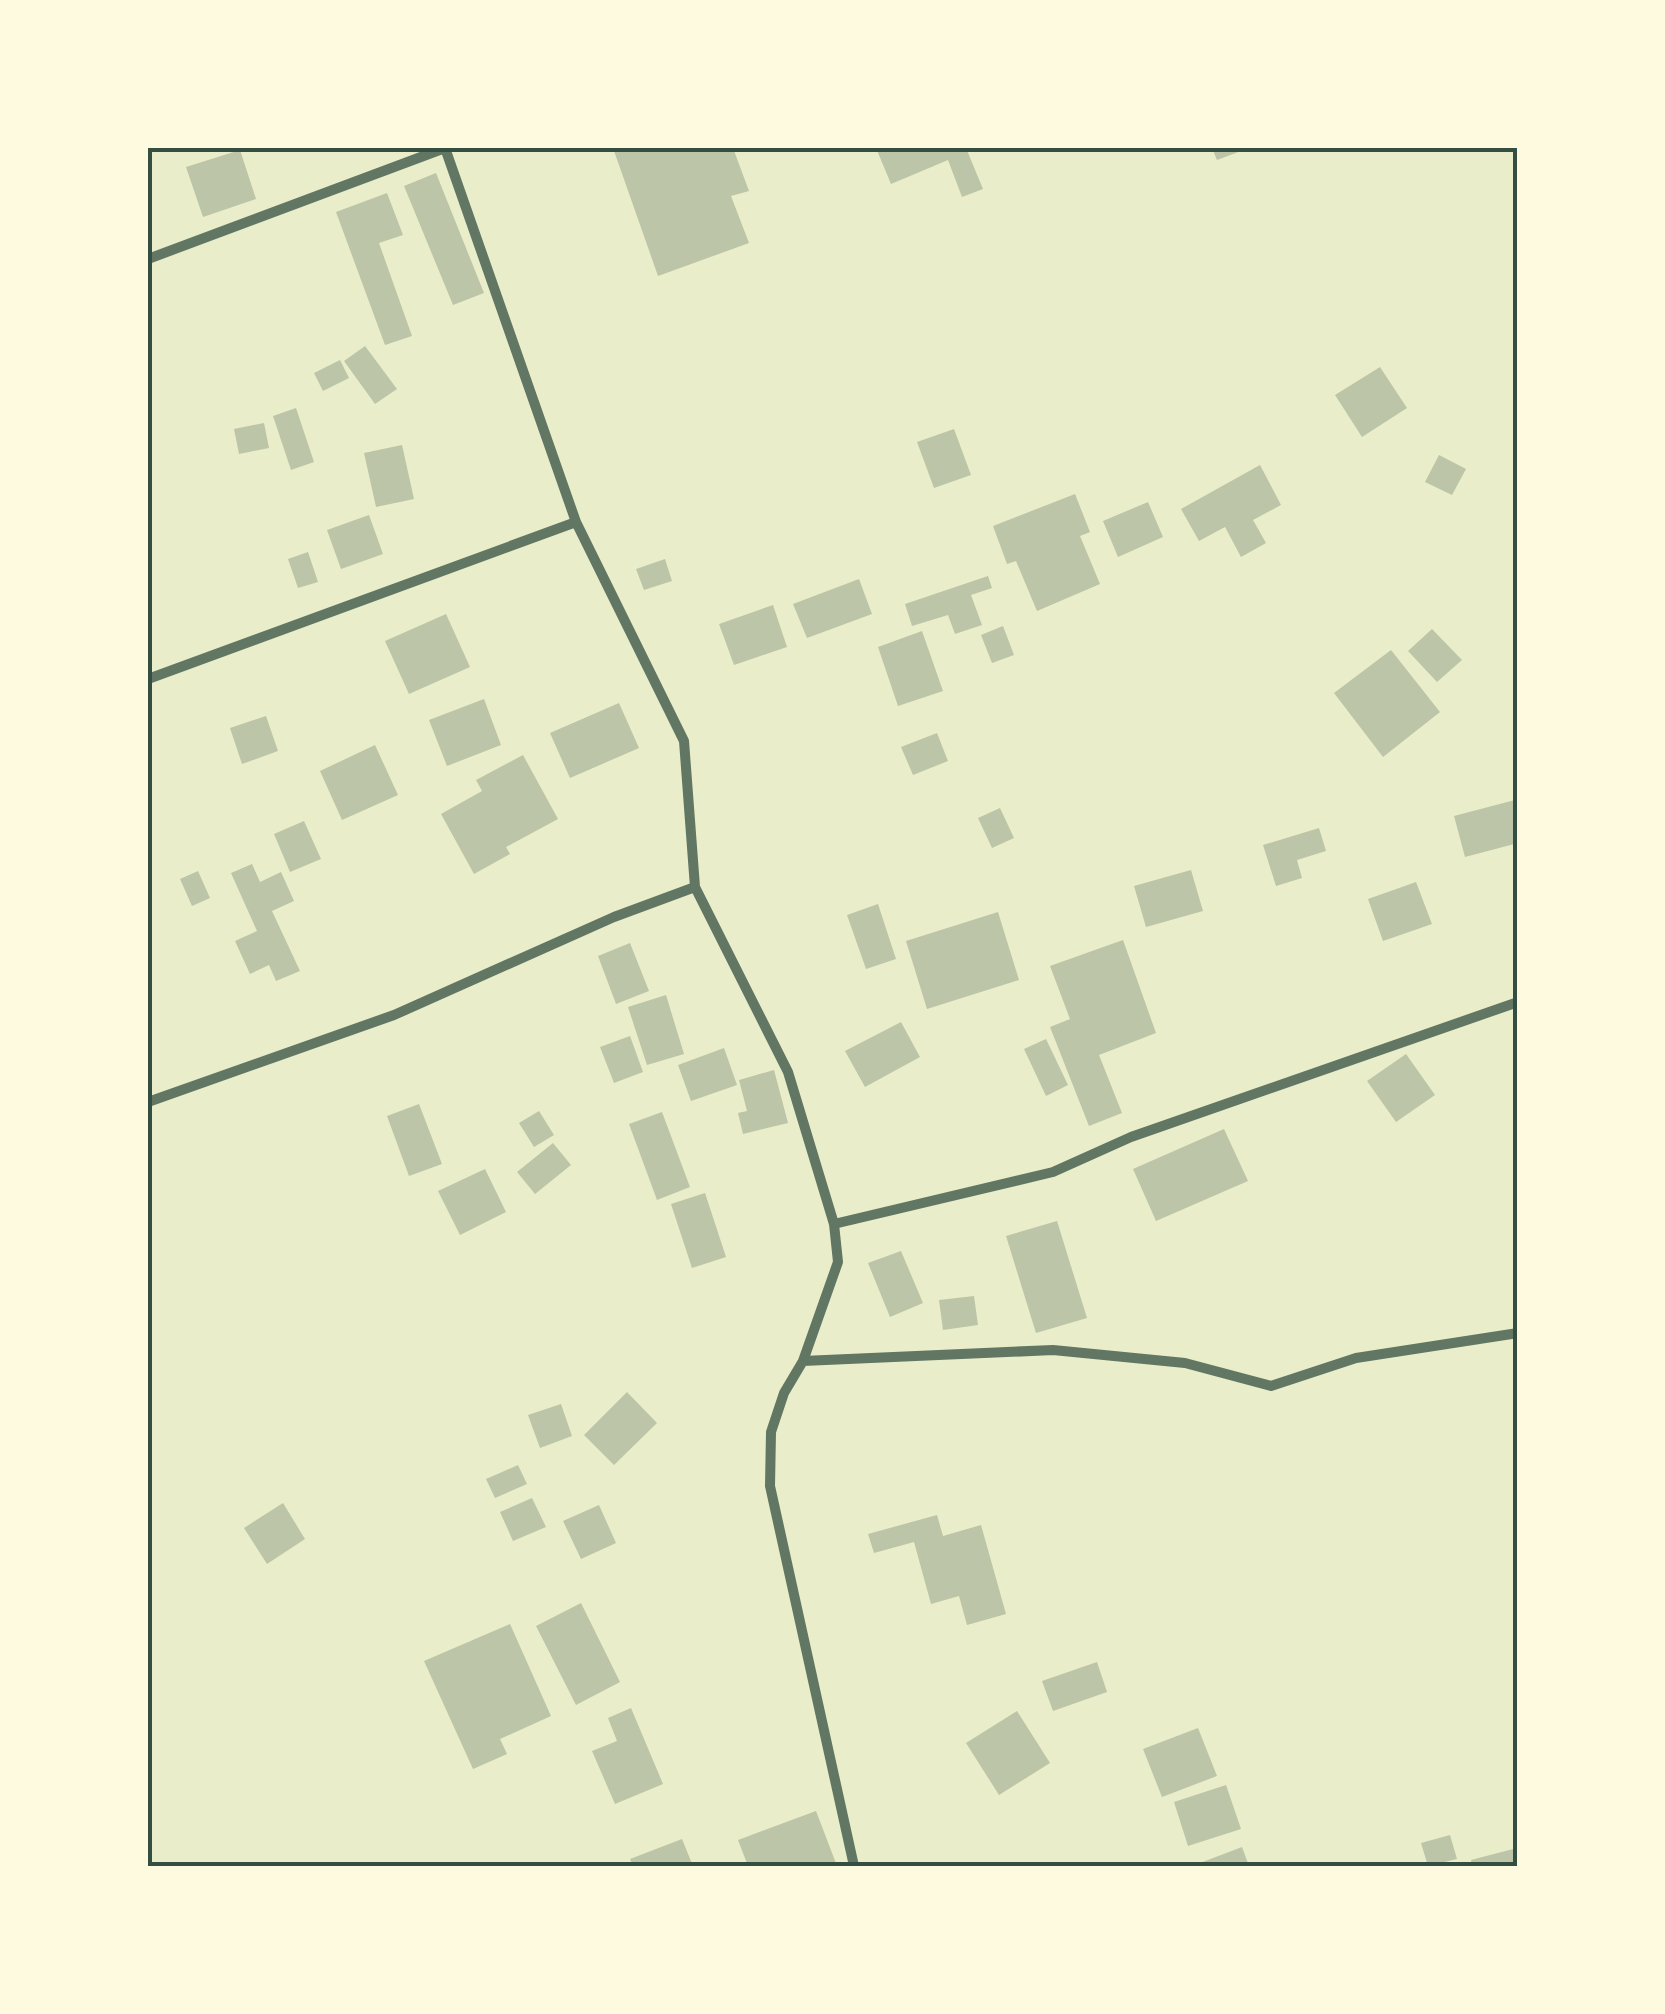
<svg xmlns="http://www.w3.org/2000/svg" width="1665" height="2014" viewBox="0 0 1665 2014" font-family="Manrope,sans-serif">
  <rect width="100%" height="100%" fill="#e9edc9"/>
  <path fill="#bcc5a7" d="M613,148h120l16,43 -18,5 18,47 -91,33z
    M876,148h90l17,41 -21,8 -14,-37 -57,24z
    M1212,148h37l-32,12z
    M240,150l16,49 -53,18 -17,-50z
    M436,173l48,120 -31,12 -49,-119z
    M387,193l16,42 -24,8 33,93 -27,9 -49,-133z
    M365,346l32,43 -22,15 -31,-43z
    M340,360l9,18 -26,13 -9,-18z
    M1380,367l27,41 -45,29 -27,-42z
    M296,408l18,54 -23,8 -18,-54z
    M264,423l5,25 -30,6 -5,-25z
    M954,429l17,46 -37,13 -17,-46z
    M402,445l12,54 -38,8 -12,-54z
    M1439,455l27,14 -14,26 -27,-13z
    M1260,465l21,40 -28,15 13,23 -25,14 -16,-30 -26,14 -18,-32z
    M1075,494l15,38 -10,4 20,48 -63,27 -21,-50 -9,3 -14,-38z
    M1148,502l15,35 -45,20 -15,-36z
    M369,515l14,39 -42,15 -14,-39z
    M308,552l10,30 -20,6 -10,-29z
    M665,559l7,22 -28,9 -8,-21z
    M988,576l4,12 -21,7 11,30 -27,9 -7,-19 -36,11 -7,-22z
    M859,579l13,35 -65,24 -14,-34z
    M773,605l14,42 -53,18 -15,-41z
    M446,614l24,53 -61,27 -24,-53z
    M1003,626l11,29 -22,8 -11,-28z
    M1432,629l30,31 -25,22 -29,-31z
    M922,631l21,60 -45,15 -20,-59z
    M1391,650l49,62 -57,45 -49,-64z
    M484,699l17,46 -54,21 -18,-46z
    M619,703l20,45 -69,30 -20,-45z
    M266,716l12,35 -36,13 -12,-36z
    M937,733l11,28 -35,14 -12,-28z
    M375,745l23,50 -56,25 -22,-49z
    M523,755l35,64 -52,28 4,7 -36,20 -33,-60 41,-23 -6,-11z
    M1515,800l3,43 -53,14 -11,-41z
    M1000,808l14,30 -22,10 -14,-30z
    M304,821l17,38 -31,13 -16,-38z
    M1319,828l7,23 -29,9 5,18 -26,8 -13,-41z
    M252,864l8,18 21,-10 13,29 -22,10 28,60 -24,10 -7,-16 -19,9 -15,-33 22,-10 -26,-58z
    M1191,870l12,41 -57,16 -12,-41z
    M198,871l12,27 -18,8 -12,-27z
    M1416,882l16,42 -49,17 -15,-42z
    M878,904l18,55 -30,10 -19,-54z
    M998,912l21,68 -92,29 -21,-68z
    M1123,940l33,93 -57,22 23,58 -33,13 -39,-99 20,-8 -20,-53z
    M630,943l19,48 -33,13 -18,-48z
    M666,995l18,59 -37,11 -19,-58z
    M901,1022l19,35 -55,30 -20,-36z
    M630,1036l13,36 -29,11 -14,-36z
    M1046,1039l22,46 -22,11 -22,-47z
    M724,1048l13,37 -46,16 -13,-36z
    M1406,1054l29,41 -39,27 -29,-41z
    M774,1070l14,53 -45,11 -5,-21 9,-2 -8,-31z
    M419,1104l23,60 -33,12 -22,-60z
    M539,1111l15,24 -20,12 -15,-24z
    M662,1112l28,75 -33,13 -28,-76z
    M1224,1129l24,52 -92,40 -23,-52z
    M553,1143l18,22 -36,29 -18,-22z
    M485,1169l21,43 -46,23 -22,-44z
    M705,1193l21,64 -34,11 -21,-64z
    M1057,1221l30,97 -51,15 -30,-97z
    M901,1251l22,52 -33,14 -22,-54z
    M974,1296l4,29 -35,5 -4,-30z
    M627,1392l30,31 -43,42 -30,-30z
    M561,1404l11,32 -32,12 -12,-33z
    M518,1465l9,19 -32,14 -9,-19z
    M532,1498l14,29 -33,14 -13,-29z
    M283,1503l22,36 -38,25 -23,-36z
    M599,1505l17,38 -35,16 -18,-38z
    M937,1515l6,21 38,-11 25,89 -39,11 -8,-29 -28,8 -17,-62 -40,11 -6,-19z
    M581,1603l39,79 -44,23 -40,-79z
    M510,1624l41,92 -51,23 7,15 -34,15 -49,-108z
    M1097,1662l10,30 -54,19 -11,-30z
    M631,1708l32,76 -48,20 -23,-53 25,-10 -9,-23z
    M1017,1711l33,52 -51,32 -33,-52z
    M1198,1728l19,48 -55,21 -19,-48z
    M1226,1785l15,44 -53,17 -14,-44z
    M816,1811l21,55h-89l-10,-26z
    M1450,1835l7,24 -29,7 -7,-23z
    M682,1839l11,27h-60l-3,-7z
    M1242,1847l7,19h-48l-1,-3z
    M1517,1848l1,18h-46l-1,-6z"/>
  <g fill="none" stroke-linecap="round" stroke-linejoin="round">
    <path stroke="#617663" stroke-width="10" d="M445,148l131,374 108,219 11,146 93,185 46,152 4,38 -35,99 -19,32 -13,39 -1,54 84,380
      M148,259l297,-111
      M148,679l428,-157
      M148,1102l246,-87 220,-98 81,-30
      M834,1224l219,-52 78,-35 387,-135
      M803,1361l250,-11 132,13 86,23 85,-28 162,-25"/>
  </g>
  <rect width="1665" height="2014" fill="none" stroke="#fefae0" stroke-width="300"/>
  <rect x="150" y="150" width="1365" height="1714" fill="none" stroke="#344e41" stroke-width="4"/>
</svg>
